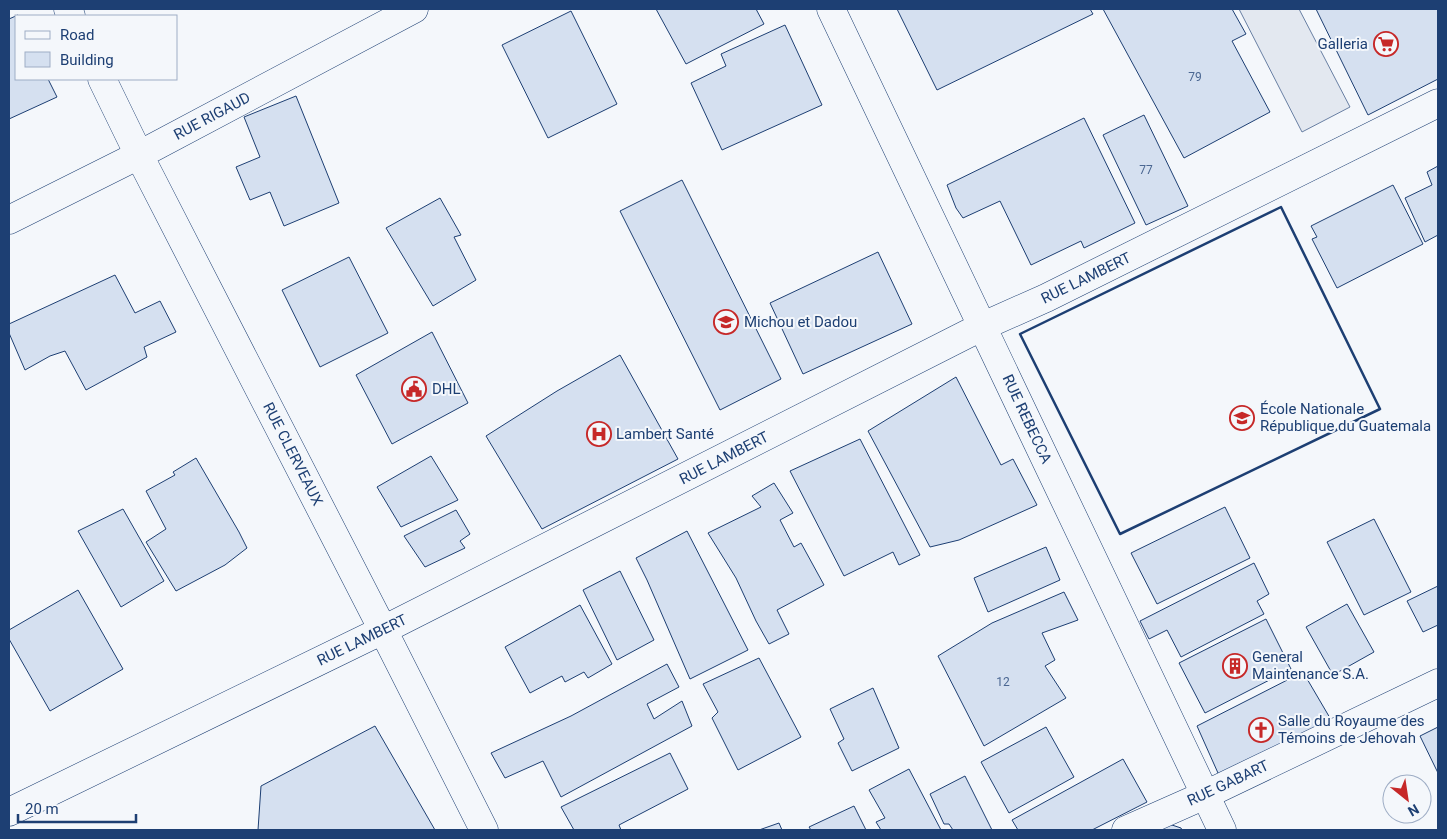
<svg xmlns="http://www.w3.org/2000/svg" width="1447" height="839" viewBox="0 0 1447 839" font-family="Roboto,sans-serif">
  <rect width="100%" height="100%" fill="#f4f7fb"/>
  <path fill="#e3e8f0" stroke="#687fa3" d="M1239,9h60l51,98 -48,25z"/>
  <path fill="#d5e0f0" stroke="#1d3f73" d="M656,9h100l8,15 -78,40z
    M897,9h193l3,5 -156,76z
    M1103,9h129l14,25 -14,7 38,71 -86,46z
    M1316,9h122v70l-70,36z
    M571,11l46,93 -69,34 -46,-93z
    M18,15v1h-2v63h32l9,18 -48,22v-100z
    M785,25l37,80 -100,45 -31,-67 35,-17 -5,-12z
    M296,96l43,107 -55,23 -14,-34 -20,8 -14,-33 24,-10 -16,-40z
    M1144,115l44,91 -42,19 -43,-90z
    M1084,118l51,105 -51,25 -3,-7 -50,24 -31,-64 -37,17 -7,-10 -9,-23z
    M1438,166v69l-13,7 -20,-44 27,-13 -5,-13z
    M682,180l99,199 -61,31 -100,-199z
    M1393,185l30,59 -86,44 -25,-49 5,-2 -6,-11z
    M440,198l21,37 -7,2 22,43 -43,26 -47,-78z
    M878,252l34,72 -109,50 -33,-71z
    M349,257l39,76 -68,34 -38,-77z
    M115,275l20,38 25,-12 16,31 -32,15 3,10 -61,33 -21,-39 -15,5 -25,14 -16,-37v-9z
    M432,332l36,71 -76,41 -36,-69z
    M620,355l58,104 -136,70 -56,-93 71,-45z
    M956,377l45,88 12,-6 24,46 -78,35 -29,7 -62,-116z
    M860,439l60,116 -21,10 -6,-13 -49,24 -54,-105z
    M431,456l27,44 -57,27 -24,-40z
    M196,458l43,74 8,16 -22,17 -49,26 -30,-49 20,-13 -20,-38 29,-16 -2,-3z
    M774,483l19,30 -13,7 14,27 7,-4 23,42 -47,25 12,24 -20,10 -13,-23 -20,-43 -28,-45 53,-26 -9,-11z
    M1225,507l25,51 -93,46 -26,-51z
    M123,509l41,72 -43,26 -43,-76z
    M456,510l14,24 -10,7 5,7 -40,19 -21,-31z
    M1374,519l37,73 -47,23 -37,-73z
    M687,531l61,119 -58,29 -43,-99 -11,-22z
    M1046,547l14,33 -72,32 -14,-34z
    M1254,563l15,31 -12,7 7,13 -83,43 -14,-27 -18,9 -9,-18z
    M620,571l34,69 -37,20 -34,-70z
    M1438,586v39l-15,7 -16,-31z
    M78,590l45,79 -73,42 -41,-72v-9z
    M1064,592l14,28 -36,13 13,27 -10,6 21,32 -82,48 -46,-90 54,-33z
    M1347,604l27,48 -41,23 -27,-48z
    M580,605l32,59 -24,14 -4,-6 -19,10 -3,-6 -32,17 -25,-46z
    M1266,619l25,50 -86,44 -26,-50z
    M759,658l42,79 -63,33 -26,-52 6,-6 -15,-28z
    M667,664l12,23 -32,17 7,15 28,-18 10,25 -131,71 -18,-36 -38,17 -14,-25 80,-37z
    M1303,672l27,46 -4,13 -104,51 -25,-56z
    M873,688l26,60 -47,23 -14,-28 6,-4 -14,-30z
    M375,726l60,104h-177l3,-44z
    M1046,727l28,50 -65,36 -28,-51z
    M1438,727v46l-18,-37z
    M670,753l18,36 -69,36 2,5h-47l-13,-23z
    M1123,759l24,43 -55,28h-74l-6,-10z
    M909,769l32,61h-60l-5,-8 9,-4 -16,-28z
    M965,776l27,54h-39l-4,-6h-5l-14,-30z
    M854,806l12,24h-55l-2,-3z
    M1163,822l18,6 1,2h-36z
    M779,823l3,7h-23z"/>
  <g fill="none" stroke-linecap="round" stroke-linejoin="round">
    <defs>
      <path id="minor" d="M68,9l3,7
        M831,9l391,821
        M102,79l37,76 244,475 101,200
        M9,220l130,-65 275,-146
        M9,812l374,-182 600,-304 63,-28 392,-195
        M1126,830l79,-35 233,-112"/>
    </defs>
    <use href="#minor" stroke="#1d3f73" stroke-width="29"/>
    <use href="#minor" stroke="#f4f7fb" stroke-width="28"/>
    <path stroke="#1d3f73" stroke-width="2.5" d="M1281,207l99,202 -260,125 -100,-200z"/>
  </g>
  <defs>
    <symbol id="supermarket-ring" viewBox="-11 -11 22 22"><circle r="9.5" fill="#f4f7fb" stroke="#c62828" stroke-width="1.5"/><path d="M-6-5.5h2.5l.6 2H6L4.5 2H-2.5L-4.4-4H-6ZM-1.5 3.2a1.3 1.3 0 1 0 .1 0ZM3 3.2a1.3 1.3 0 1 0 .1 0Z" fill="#c62828"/></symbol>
    <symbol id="school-ring" viewBox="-11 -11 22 22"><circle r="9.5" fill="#f4f7fb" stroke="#c62828" stroke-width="1.5"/><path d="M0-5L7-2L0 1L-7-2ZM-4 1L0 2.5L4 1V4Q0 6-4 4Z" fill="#c62828"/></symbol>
    <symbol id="civic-ring" viewBox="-11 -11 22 22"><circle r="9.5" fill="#f4f7fb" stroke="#c62828" stroke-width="1.5"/><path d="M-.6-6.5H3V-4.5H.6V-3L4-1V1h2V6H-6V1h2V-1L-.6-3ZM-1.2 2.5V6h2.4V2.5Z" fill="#c62828"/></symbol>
    <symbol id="hospital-ring" viewBox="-11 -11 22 22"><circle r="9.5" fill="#f4f7fb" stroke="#c62828" stroke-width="1.5"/><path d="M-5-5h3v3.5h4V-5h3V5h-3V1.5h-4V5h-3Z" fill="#c62828"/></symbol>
    <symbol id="building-ring" viewBox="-11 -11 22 22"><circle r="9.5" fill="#f4f7fb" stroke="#c62828" stroke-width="1.5"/><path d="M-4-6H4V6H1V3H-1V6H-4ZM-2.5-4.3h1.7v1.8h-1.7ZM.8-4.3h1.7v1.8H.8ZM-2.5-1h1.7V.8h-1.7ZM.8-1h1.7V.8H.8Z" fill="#c62828"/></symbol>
    <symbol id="church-ring" viewBox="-11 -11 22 22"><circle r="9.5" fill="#f4f7fb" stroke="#c62828" stroke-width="1.5"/><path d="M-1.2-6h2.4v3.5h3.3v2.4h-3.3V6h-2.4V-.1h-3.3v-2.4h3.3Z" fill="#c62828"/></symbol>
  </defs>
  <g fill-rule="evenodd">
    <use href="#supermarket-ring" x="1372" y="30" width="28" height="28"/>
    <use href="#school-ring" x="712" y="308" width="28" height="28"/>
    <use href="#civic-ring" x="400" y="375" width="28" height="28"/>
    <use href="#school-ring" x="1228" y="404" width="28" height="28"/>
    <use href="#hospital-ring" x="585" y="420" width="28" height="28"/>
    <use href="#building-ring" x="1221" y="652" width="28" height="28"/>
    <use href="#church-ring" x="1247" y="716" width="28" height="28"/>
  </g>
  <g text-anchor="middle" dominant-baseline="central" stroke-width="4" stroke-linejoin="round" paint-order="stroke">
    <g font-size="12" fill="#4b6792">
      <text x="1195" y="77">79</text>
      <text x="1146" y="170">77</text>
      <text x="1003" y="682">12</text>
    </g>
    <g font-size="15" fill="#1d3f73" stroke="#f4f7fb" text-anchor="start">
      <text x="1368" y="44" text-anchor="end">Galleria</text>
      <text x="744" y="322">Michou et Dadou</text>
      <text x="432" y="389">DHL</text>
      <text x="1260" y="409">École Nationale<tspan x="1260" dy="17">République du Guatemala</tspan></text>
      <text x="616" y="434">Lambert Santé</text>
      <text x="1252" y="657">General<tspan x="1252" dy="17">Maintenance S.A.</tspan></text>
      <text x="1278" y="721">Salle du Royaume des<tspan x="1278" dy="17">Témoins de Jehovah</tspan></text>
    </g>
    <g font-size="15" fill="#1d3f73" stroke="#f4f7fb">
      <text transform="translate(212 116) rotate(-28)">RUE RIGAUD</text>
      <text transform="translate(1086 278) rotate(-26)">RUE LAMBERT</text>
      <text transform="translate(1027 419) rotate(65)">RUE REBECCA</text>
      <text transform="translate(293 454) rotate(63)">RUE CLERVEAUX</text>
      <text transform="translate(724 458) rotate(-27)">RUE LAMBERT</text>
      <text transform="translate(362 640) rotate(-26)">RUE LAMBERT</text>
      <text transform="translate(1228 783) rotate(-25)">RUE GABART</text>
    </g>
  </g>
  <rect width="1447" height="839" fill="none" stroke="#1d3f73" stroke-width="20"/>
  <rect x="15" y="15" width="162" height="65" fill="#f4f7fb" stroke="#9eadc5"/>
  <rect x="25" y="31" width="25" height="8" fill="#f4f7fb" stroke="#9eadc5"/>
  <text x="60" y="40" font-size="15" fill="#1d3f73">Road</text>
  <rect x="25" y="52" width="25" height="15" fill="#d5e0f0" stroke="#9eadc5"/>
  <text x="60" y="65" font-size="15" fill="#1d3f73">Building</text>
  <g transform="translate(1407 799) rotate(150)"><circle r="24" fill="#f4f7fb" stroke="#9eadc5"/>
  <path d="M0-4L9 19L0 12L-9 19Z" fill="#c62828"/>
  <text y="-8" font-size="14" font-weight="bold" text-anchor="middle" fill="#1d3f73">N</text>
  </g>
  <path d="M18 814v8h118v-8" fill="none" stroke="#1d3f73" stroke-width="2.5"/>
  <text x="25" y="814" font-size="15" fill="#1d3f73" stroke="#f4f7fb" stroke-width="4" paint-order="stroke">20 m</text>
</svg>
